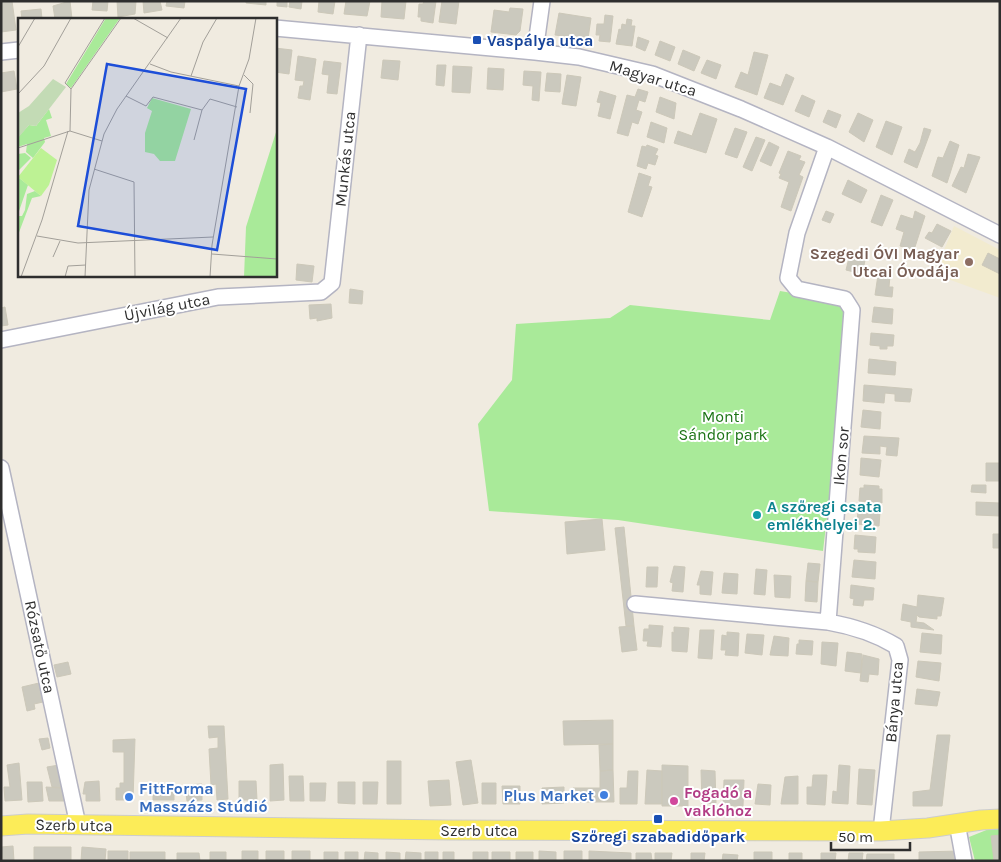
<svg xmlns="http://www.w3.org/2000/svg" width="1001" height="862" viewBox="0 0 1001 862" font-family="Karla,sans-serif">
  <rect width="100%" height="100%" fill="#f0ebe0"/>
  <path fill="#f2ebcf" d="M954,226l46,24v48l-66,-24z"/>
  <path fill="#a9ea99" d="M780,291l60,10 10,21 -27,229 -205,-31 -129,-9 -11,-87 34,-44 4,-56 94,-6 20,-13 140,15z
    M994,827h6v34h-25l-6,-24z"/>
  <path fill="#cbc9be" stroke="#ccc8b9" d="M2,1h10l4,29 -15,2z
    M70,1l2,18h-17l-2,-13z
    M93,1h15l-1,10 -15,-1z
    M117,1h19l-1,13 -17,3z
    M143,1h17l2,9 -18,3z
    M167,1h18l-1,7 -18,-2z
    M246,1h20v4l-20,-2z
    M277,1h10v6l-10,-1z
    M290,1h12l-1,8 -12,-2z
    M319,1h16l-2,13 -15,-2z
    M346,1h24l-3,15 -23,-2z
    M382,1h24l-2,18 -23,-2z
    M424,1h12l-3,22 -12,-2v-4h-3l1,-13h4z
    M442,1h17l-3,23 -17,-2z
    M510,8l13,1 -3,22 -4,4 -25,-3 3,-22 15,2z
    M41,9l1,10h-20l-1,-8z
    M559,13l32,5 -3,21 -33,-4z
    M605,15l8,1 -3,26 -11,-1 1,-6h-4l1,-11h7z
    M627,19l5,1 -1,6h4l-3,20 -16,-2 3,-15 2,1 1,-6 4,1z
    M638,37l11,4 -4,10 -9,-4z
    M660,41l15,6 -5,14 -15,-6z
    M275,48l17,2 -3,24 -14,-2z
    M683,50l17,7 -6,14 -16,-7z
    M754,52l14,3 -11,40 -22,-8 6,-15 7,3z
    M298,56l18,3 -6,41 -12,-2 2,-12h3l1,-5 -9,-1z
    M383,60l17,1 -2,19 -17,-2z
    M707,60l14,5 -5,14 -15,-6z
    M324,61l17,2 -4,31 -10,-1 2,-18 -7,-1z
    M437,65h9l-2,21 -8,-1z
    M453,66l19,1 -2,26 -18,-1z
    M488,68l16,1 -1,21 -16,-1z
    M14,71l3,18 -16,3v-19z
    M524,71l17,1 -2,29 -7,-1 1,-14 -10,-1z
    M547,73l14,1 -1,18 -15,-1z
    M786,74l8,4 -11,27 -19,-7 6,-15 11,4z
    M567,75l14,2 -5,29 -14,-2z
    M638,89l10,3 -3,10 -6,-2 -3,10 6,2 -4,12 -6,-2 -4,14 -11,-3 10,-38 8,2z
    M600,91l16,5 -6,23 -12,-3 3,-13 -4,-1z
    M802,95l13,6 -6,16 -14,-6z
    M660,97l16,6 -2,16 -18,-7z
    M828,110l13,5 -5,13 -13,-6z
    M700,113l17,6 -11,34 -32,-10 4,-12 14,5z
    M858,113l15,7 -9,22 -15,-10z
    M886,121l16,6 -10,28 -16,-8z
    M651,122l16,6 -3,15 -17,-6z
    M735,128l12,4 -10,26 -12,-4z
    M924,128l7,2 -14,38 -13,-6 5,-13 6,3 5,-9z
    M756,137l9,3 -13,31 -9,-4z
    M950,141l9,4 -12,38 -15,-7 6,-19 5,1z
    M769,142l10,5 -8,19 -11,-5z
    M647,145l11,4 -3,6 3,1 -3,9 -7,-2 -2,6 -9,-3 5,-20 4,1z
    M788,151l13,5 -2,4 6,2 -6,13 4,2 -12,34 -10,-4 8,-25 -10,-4 2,-4 -2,-1z
    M968,154l12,3 -14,36 -14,-7 9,-19 3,1z
    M639,173l12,4 -3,9 4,1 -10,30 -14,-5z
    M848,180l19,10 -6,13 -19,-9z
    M881,195l12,5 -11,26 -11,-4z
    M826,211l8,3 -4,9 -8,-3z
    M915,211l10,5 -11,34 -14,-4 4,-14 -8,-3 5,-14 12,4z
    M937,224l14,7 -9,16 -17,-9 4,-6 3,1z
    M854,253l12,3 -4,18 -16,-4 3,-12 3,1z
    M988,253l12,6v15l-18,-9z
    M297,264l17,2 -2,16 -16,-2z
    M878,275l12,1 -1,11h4l-1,10 -17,-2z
    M350,289l13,2 -1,13 -13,-1z
    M331,304l1,14 -15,3v-3l-7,1 -1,-14z
    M5,307l3,18 -7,1v-18z
    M874,307l19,2 -1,15 -20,-2z
    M871,333l23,2 -1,11h-6v3h-7v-3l-10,-1z
    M869,359l27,3 -1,13 -27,-2z
    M864,385l48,4 -2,13 -15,-1v-7l-10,-1 -1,10 -21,-2z
    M863,410l18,2 -1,17 -19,-2z
    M864,436l35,2 -2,18 -11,-1 1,-8 -7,-1v8l-18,-1z
    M861,458l20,2 -2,17 -19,-2z
    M986,463h14v18h-14z
    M864,485l15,1v3h3v14l-23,-2 1,-13h4z
    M972,485h14v8l-15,-1z
    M976,502l24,1v13l-24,-1z
    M858,510l22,2 -1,14 -22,-2z
    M602,519l3,31 -38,4 -2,-32z
    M624,527l10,99h-8l-11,-98z
    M993,534h7v14h-7z
    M855,535l21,2 -1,16 -17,-1v-3h-4z
    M854,560l22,2 -1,17 -23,-2z
    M808,563l12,1 -2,18 -12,-1z
    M674,566l11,1 -2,25 -11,-1 1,-8 -3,-1z
    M647,567h11l-1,20h-11z
    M756,569l11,1 -2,25 -11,-1z
    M701,571l12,1 -2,23 -11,-1v-9h-3z
    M724,573l14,1 -1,20 -15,-1z
    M774,575l17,1 -1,22 -15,-1z
    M806,581l12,1 -1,20 -12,-1z
    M851,585l23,3 -1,12h-9l-1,6 -10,-1 1,-6 -4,-1z
    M918,595l26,3 -3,18h-4v3l-18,-2 -2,-2 -1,7 8,1 10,7 -23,-3v-5l-10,-2 2,-16 14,3z
    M649,625l14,1 -2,21 -14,-1 1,-5h-5l1,-12h5z
    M634,626l3,24 -15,2 -3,-25z
    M674,627l15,1 -2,24 -15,-1v-19l2,1z
    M700,630h14l-2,29 -14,-1z
    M727,632l12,1 -1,23 -13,-1 1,-5h-5l1,-15 5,1z
    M922,633l20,2 -1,19 -21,-2z
    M747,634l17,1 -2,20 -17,-2z
    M774,636l15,2 -1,18 -18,-1z
    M799,640l14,1 -1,14 -16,-1 1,-10h2z
    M822,642l16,1 -2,23 -15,-2z
    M847,652l15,2 -1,19 -16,-2z
    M863,655l16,4 -1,16 -9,-1 -1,8 -8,-1z
    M918,661l23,2 -2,18 -23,-4z
    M68,662l3,12 -14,3 -3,-12z
    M39,683l4,19 -9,2 1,5 -8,2 -5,-24z
    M917,689l23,3 -3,14 -22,-2z
    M613,720v24l-49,1 -1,-24z
    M208,726h16l4,73 -11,1 -1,-16 -5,1 -2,-36 9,-1v-11l-9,1z
    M937,735h13l-8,71h-29v-14l17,-2z
    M48,738l2,10 -8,2 -3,-11z
    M135,739l-2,61h-17v-12h4v-5h4v-31h-11v-12z
    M613,744v26l-13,1 -1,-26z
    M471,760l7,43 -15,2 -7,-43z
    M387,761h14v43h-14z
    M19,763l3,37 -17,1 -1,-14h6l-3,-22z
    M283,764l1,36 -14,1v-36z
    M59,765l4,23 -11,-1 -5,-20z
    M662,765l26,1v40h-26z
    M839,765l11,1 -2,38 -16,-1 1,-12 4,1z
    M859,769l16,1 -3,35 -15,-1z
    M613,770l1,32h-40l-1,-14h27v-17z
    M647,770l15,1v33h-17z
    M701,770l14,1 1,32 -14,1z
    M628,771h10l-1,33h-17v-16h7z
    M813,775h14l-2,30 -18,-1v-17h5z
    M289,776h14l1,25h-14z
    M798,776v28h-17l4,-27z
    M449,780l2,25 -21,1 -2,-25z
    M724,780h20l-1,26h-20z
    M99,781l1,20h-14v-7h-3l2,-12z
    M239,781h17l1,19h-18z
    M27,782h15l1,19 -15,1z
    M338,782h17v22l-17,-1z
    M363,782h15l-1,22h-14z
    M310,783h16l-1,18h-15z
    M482,783h14v21h-14z
    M153,784h21v16h-21z
    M202,784v16l-15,1 -2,-16z
    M758,784l13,1 -1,20 -15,-1z
    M502,786h18v18h-17z
    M46,787l17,1 3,13h-17z
    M564,787v16l-22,1v-16z
    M1000,835v26h-6l-3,-25z
    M13,846l1,15h-11l-2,-14z
    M34,847h37v14h-37z
    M82,847l24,2 -1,12h-24z
    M108,851h20v10h-20z
    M242,851h16v10h-20l4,-1z
    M266,851h18v10h-18z
    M292,851h18v10h-18z
    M539,851l17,1v9h-17z
    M564,851h18v10h-18z
    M589,851l42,2v8h-42z
    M959,851v10h-40v-9z
    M130,852h35v9h-35z
    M210,852h16v9h-16z
    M324,852h14v9h-14z
    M345,852h13v9h-13z
    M365,852l13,1v8h-14z
    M386,852l14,1v8h-14z
    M406,852l15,1v8h-16z
    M425,852h13v9h-13z
    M443,852h11v9h-11z
    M473,852h15v9h-15z
    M492,852h18v9h-18z
    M516,852h17v9h-17z
    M754,852h18v9h-18z
    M177,853h22l1,8h-23z
    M636,853h15l1,8h-16z
    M655,853h17l-1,8h-16z
    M691,853h14l-1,8h-13z
    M789,853h13v8h-13z
    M821,853h15l-1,8h-14z
    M849,853h14l-1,8h-14z
    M723,854l15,1 -1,6h-15z
    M867,854h27v7h-28z"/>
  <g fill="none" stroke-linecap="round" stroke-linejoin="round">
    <defs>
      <path id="minor" d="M275,28l260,24 44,5 73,17 89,35 86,38 173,88
        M1,52l18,-2
        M535,52l7,-51
        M1,340l217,-43 103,-5 11,-9 27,-248
        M1,468l77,357
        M635,604l193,18 24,-312 -7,-11 -48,-10 -9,-11 9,-45 30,-86
        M828,622c23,4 48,12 68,24l4,14 -19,171
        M957,823l7,38"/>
      <path id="major" d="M1,826l27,-2 420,6 433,1 47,-3 53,-8 19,-1"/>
    </defs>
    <use href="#minor" stroke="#b4b4c2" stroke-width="18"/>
    <use href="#major" stroke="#cdcdcd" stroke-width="21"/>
    <use href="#minor" stroke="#fff" stroke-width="15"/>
    <use href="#major" stroke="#fcec58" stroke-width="19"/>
  </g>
  <g fill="#1a4fb4" stroke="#fff" stroke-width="2">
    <rect x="472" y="35" width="10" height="10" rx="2.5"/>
    <rect x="653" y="814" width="10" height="10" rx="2.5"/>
  </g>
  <circle fill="#8d6e63" stroke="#fff" stroke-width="2" cx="969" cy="262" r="5"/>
  <circle fill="#0f9aa8" stroke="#fff" stroke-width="2" cx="757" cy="515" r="5"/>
  <g fill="#3f7fe0" stroke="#fff" stroke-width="2">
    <circle cx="604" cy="795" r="5"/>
    <circle cx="129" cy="797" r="5"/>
  </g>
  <circle fill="#d1479c" stroke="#fff" stroke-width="2" cx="674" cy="801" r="5"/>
  <g text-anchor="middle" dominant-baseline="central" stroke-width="4" stroke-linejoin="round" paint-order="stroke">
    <g font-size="16" font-weight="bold" fill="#164399" stroke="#fff" text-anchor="start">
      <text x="487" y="40">Vaspálya utca</text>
      <text x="658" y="836" text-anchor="middle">Szőregi szabadidőpark</text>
    </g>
    <g font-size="16" fill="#2e2e2e" stroke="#fff">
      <text transform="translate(653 78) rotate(17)">Magyar utca</text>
      <text transform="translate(345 159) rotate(-84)">Munkás utca</text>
      <text transform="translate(167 307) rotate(-11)">Újvilág utca</text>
      <text transform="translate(841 456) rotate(-85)">Ikon sor</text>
      <text transform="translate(40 647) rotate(78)">Rózsatő utca</text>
      <text transform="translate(894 702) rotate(-85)">Bánya utca</text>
      <text transform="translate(74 825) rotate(1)">Szerb utca</text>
      <text x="479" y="830">Szerb utca</text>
    </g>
    <g font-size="16" font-weight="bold" fill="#785e54" stroke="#fff" text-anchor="end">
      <text x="959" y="253">Szegedi ÓVI Magyar<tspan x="959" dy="18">Utcai Óvodája</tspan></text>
    </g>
    <g font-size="16" fill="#1c7415" stroke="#fff">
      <text x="723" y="416">Monti<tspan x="723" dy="18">Sándor park</tspan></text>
    </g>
    <g font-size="16" font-weight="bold" fill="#0d838f" stroke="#fff" text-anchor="start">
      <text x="767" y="506">A szőregi csata<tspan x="767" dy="18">emlékhelyei 2.</tspan></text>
    </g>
    <g font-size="16" font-weight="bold" fill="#366cbe" stroke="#fff" text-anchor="start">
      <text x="139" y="788">FittForma<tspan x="139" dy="18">Masszázs Stúdió</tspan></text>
      <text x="594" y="795" text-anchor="end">Plus Market</text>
    </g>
    <g font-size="16" font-weight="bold" fill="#b23c85" stroke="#fff" text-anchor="start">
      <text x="684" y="792">Fogadó a<tspan x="684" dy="18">vaklóhoz</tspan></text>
    </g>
  </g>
  <g transform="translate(18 18)">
    <rect width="259" height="259" fill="#f0ebe0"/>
    <path d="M88,0h14l-49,70 -5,-4zM134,80l39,11 -16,52h-15l-6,-7 -9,-2v-19l7,-22 -5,-3zM31,91l3,9 -6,2 5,16 -7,2 1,4 -12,16 -7,-6 1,-8 -9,3v-10l11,-12 7,1zM259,111v148h-33l2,-50zM7,135l6,5 -13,13v-17zM0,159l10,8 -10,29zM17,173l6,5 -9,2 -14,37v-19h4l3,-6 2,-16z" fill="#a9ea99"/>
    <path d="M35,61l13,8 -30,39 -7,-1 -11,13v-25l11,-7z" fill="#c3dbb5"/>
    <path d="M23,130l16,12 -8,25 -8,11 -23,-19z" fill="#bdf294"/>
    <path fill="none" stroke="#a29f99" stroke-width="1" d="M115,0l35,20M0,29l17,-29M132,46l21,8 68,14M226,57l9,9 -3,29M173,58l12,-34 14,-24M53,71l50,-71M0,76l26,-28 27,-48M108,78l20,10 7,-9 49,13 -8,30M184,92l8,-11 27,8M52,113l1,-42 -6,-6 40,-65M0,130l52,-17 32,10M76,151l40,13 1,95M19,218l41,7 135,-6M194,236l65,5M35,239l7,-16M3,259l21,-57 26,-89M47,259l3,-11 18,-1M67,259l4,-87 15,-56 13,-25 64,-91M192,259l2,-32 27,-159 10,-27 7,-41"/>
    <path fill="#1d4ed8" fill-opacity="0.15" stroke="#1d4ed8" stroke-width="2.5" d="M89,46l139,25 -29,161 -139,-24z"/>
    <rect width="259" height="259" fill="none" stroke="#2e2e2e" stroke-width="2.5"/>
  </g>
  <rect width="1001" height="862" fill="none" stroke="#2e2e2e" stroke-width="5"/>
  <path d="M831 842v8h79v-8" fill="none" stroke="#2e2e2e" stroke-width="2.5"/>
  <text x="838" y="842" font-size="15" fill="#2e2e2e" stroke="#ffffff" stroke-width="4" paint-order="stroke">50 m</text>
</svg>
